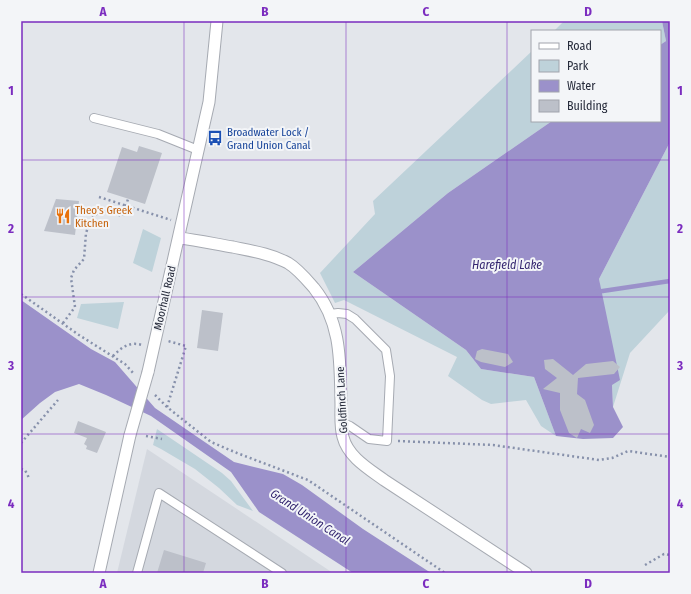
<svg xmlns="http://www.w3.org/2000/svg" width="691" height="594" viewBox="0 0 691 594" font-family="'Fira Sans Condensed',sans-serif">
  <rect width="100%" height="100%" fill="#e3e6eb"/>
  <path fill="#d4d8df" d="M147,449l186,124h-216z"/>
  <path fill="#bed2da" d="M564,21h98l4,20 -6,4v-14h-106z
    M532,51v70h20l-104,72 -95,79 113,78 15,19 53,8 22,59 -15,-10 -15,-26 -35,4 -9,-4 -34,-24 9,-19 -113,-57 -9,3 -15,-30 55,-59 -2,-13z
    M670,142v168l-40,43 -17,54 -1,-22 -13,-106z
    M143,229l18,9 -9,34 -19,-9z
    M124,302l-6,27 -41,-11 4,-14z
    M157,429l65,44 9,8 22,30 -16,-6 -18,-17 -24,-19 -34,-20 -8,-4z"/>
  <path fill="#9b91ca" d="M662,21h8v121l-71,137 21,101 -8,5 1,22 10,20 -10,11 -30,1 -27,-3 -22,-59 -53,-8 -15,-19 -113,-78 95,-79 104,-72h108v-76l6,-4z
    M21,300l70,49 24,13 40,46 79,54 49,12 19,11 61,44 68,44h-78l-94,-61 -28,-40 -80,-56 -45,-21 -27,-11 -24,8 -15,11 -19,17z"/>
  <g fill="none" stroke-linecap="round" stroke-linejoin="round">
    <path stroke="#9b91ca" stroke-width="4.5" d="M596,292l74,-11"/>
  </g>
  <path fill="#bcc0c9" d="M139,146l23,7 -17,51 -38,-12 15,-45 15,5z
    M56,199l23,2 -4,34 -31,-4z
    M202,310l21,3 -5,38 -21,-3z
    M482,349l26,5 5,8 -8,5 -24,-5 -6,-3 2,-8z
    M553,359l20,16 13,-11 27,-3 7,6 -6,7 -36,4 -1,16 8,6 9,25 -4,8 -9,-4 -4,9 -8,-5 -9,-23v-17l-17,-4 14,-11 -12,-9 -1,-9z
    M78,421l28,11 -9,21 -11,-4 1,-3 -3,-2 3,-6 -13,-5z
    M164,550l42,13 -3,10h-46z"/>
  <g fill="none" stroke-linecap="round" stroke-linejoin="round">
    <defs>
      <path id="service" d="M94,118l64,16 40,16
        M330,314l8,-1 9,1 8,5 31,31 4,26 -3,65 -18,-2 -19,-13 -9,-4
        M137,573l22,-80 123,80"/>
      <path id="minor" d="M179,238c18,2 36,6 54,9 19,4 38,7 55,16 10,6 19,17 26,25 28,35 26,74 27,116 0,11 -1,23 2,33 5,20 26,32 41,43l142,93"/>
      <path id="tertiary" d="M148,372l61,-270 8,-81
        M99,573l31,-138"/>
    </defs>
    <use href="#service" stroke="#a6aab2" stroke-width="10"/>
    <use href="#minor" stroke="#a6aab2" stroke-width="13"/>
    <use href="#tertiary" stroke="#a6aab2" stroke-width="13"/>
    <path stroke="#8791ab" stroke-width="2.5" stroke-dasharray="2 3" stroke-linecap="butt" d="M99,197l72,23
      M21,294l58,41 46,29 9,10
      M63,323l12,-16 -4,-29 3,-8 10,-11 2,-26 5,-14 10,-9 22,6 5,-17
      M113,356c8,-8 16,-15 29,-11
      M155,395l12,12 44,35 26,11 71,27 137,93
      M167,407l19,-61 -18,-5
      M146,436l16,3
      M398,441l95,4 106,15 13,-2 16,-7 42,6
      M21,443l37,-43
      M21,469l4,1 4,8
      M645,565l19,-11 6,1"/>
    <use href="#service" stroke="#fff" stroke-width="8"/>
    <use href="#minor" stroke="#fff" stroke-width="11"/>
    <use href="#tertiary" stroke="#fff" stroke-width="11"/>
    <defs>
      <path id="tertiary-bridge" d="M130,435l18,-63"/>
    </defs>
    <use href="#tertiary-bridge" stroke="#a6aab2" stroke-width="13" stroke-linecap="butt"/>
    <use href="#tertiary-bridge" stroke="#fff" stroke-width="11"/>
  </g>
  <path fill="none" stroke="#7b2cbf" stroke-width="1" stroke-opacity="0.55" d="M184,21v552M346,21v552M507,21v552M21,160h649M21,297h649M21,434h649"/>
  <defs>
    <symbol id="bus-bare" viewBox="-9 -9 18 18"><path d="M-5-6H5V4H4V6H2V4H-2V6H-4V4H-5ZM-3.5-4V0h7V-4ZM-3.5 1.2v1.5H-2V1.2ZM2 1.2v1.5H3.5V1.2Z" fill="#1a4fb4" stroke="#f3f5f8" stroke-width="2.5" paint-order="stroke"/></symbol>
    <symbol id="restaurant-bare" viewBox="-9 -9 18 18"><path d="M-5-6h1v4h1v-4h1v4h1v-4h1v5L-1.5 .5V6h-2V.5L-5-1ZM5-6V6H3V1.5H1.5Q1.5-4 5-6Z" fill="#e8710a" stroke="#f3f5f8" stroke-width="2.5" paint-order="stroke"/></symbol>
  </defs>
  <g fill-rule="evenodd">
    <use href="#bus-bare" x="204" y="127" width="22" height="22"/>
    <use href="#restaurant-bare" x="52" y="205" width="22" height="22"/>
  </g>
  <g text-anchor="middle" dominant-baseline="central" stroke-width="4" stroke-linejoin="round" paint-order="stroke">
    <g font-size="11" fill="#164399" stroke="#f3f5f8" text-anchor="start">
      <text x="227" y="132">Broadwater Lock /<tspan x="227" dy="13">Grand Union Canal</tspan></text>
    </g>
    <g font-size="11" fill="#c56008" stroke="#f3f5f8" text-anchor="start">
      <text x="75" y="210">Theo's Greek<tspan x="75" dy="13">Kitchen</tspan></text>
    </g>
    <g font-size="11" fill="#252a3a" stroke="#f3f5f8">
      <text transform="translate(165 298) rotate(-77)">Moorhall Road</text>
      <text transform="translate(342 400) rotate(-93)">Goldfinch Lane</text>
    </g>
    <g font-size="12" font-style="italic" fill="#342670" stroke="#f3f5f8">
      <text x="507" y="265">Harefield Lake</text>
      <text transform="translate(310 517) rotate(33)">Grand Union Canal</text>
    </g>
  </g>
  <rect width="691" height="594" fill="none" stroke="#f3f5f8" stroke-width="44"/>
  <rect x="531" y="30" width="130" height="92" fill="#f3f5f8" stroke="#a1a4ac"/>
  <rect x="539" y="43" width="20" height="6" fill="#ffffff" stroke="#a1a4ac"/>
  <text x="567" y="50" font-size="12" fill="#252a3a">Road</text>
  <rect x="539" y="60" width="20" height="12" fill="#bed2da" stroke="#a1a4ac"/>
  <text x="567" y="70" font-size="12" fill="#252a3a">Park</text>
  <rect x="539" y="80" width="20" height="12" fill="#9b91ca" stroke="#a1a4ac"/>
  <text x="567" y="90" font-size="12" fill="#252a3a">Water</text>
  <rect x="539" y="100" width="20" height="12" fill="#bcc0c9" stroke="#a1a4ac"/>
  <text x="567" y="110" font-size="12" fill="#252a3a">Building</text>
  <rect x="22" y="22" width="647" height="550" fill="none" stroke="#7b2cbf" stroke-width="1.5"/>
  <g font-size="13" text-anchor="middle" font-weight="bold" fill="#7b2cbf">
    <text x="103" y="16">A</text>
    <text x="265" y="16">B</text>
    <text x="426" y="16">C</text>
    <text x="588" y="16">D</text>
    <text x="11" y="95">1</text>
    <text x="680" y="95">1</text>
    <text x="11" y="233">2</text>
    <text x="680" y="233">2</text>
    <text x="11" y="370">3</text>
    <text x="680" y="370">3</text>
    <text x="11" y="508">4</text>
    <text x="680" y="508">4</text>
    <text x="103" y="588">A</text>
    <text x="265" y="588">B</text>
    <text x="426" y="588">C</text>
    <text x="588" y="588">D</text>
  </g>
</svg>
